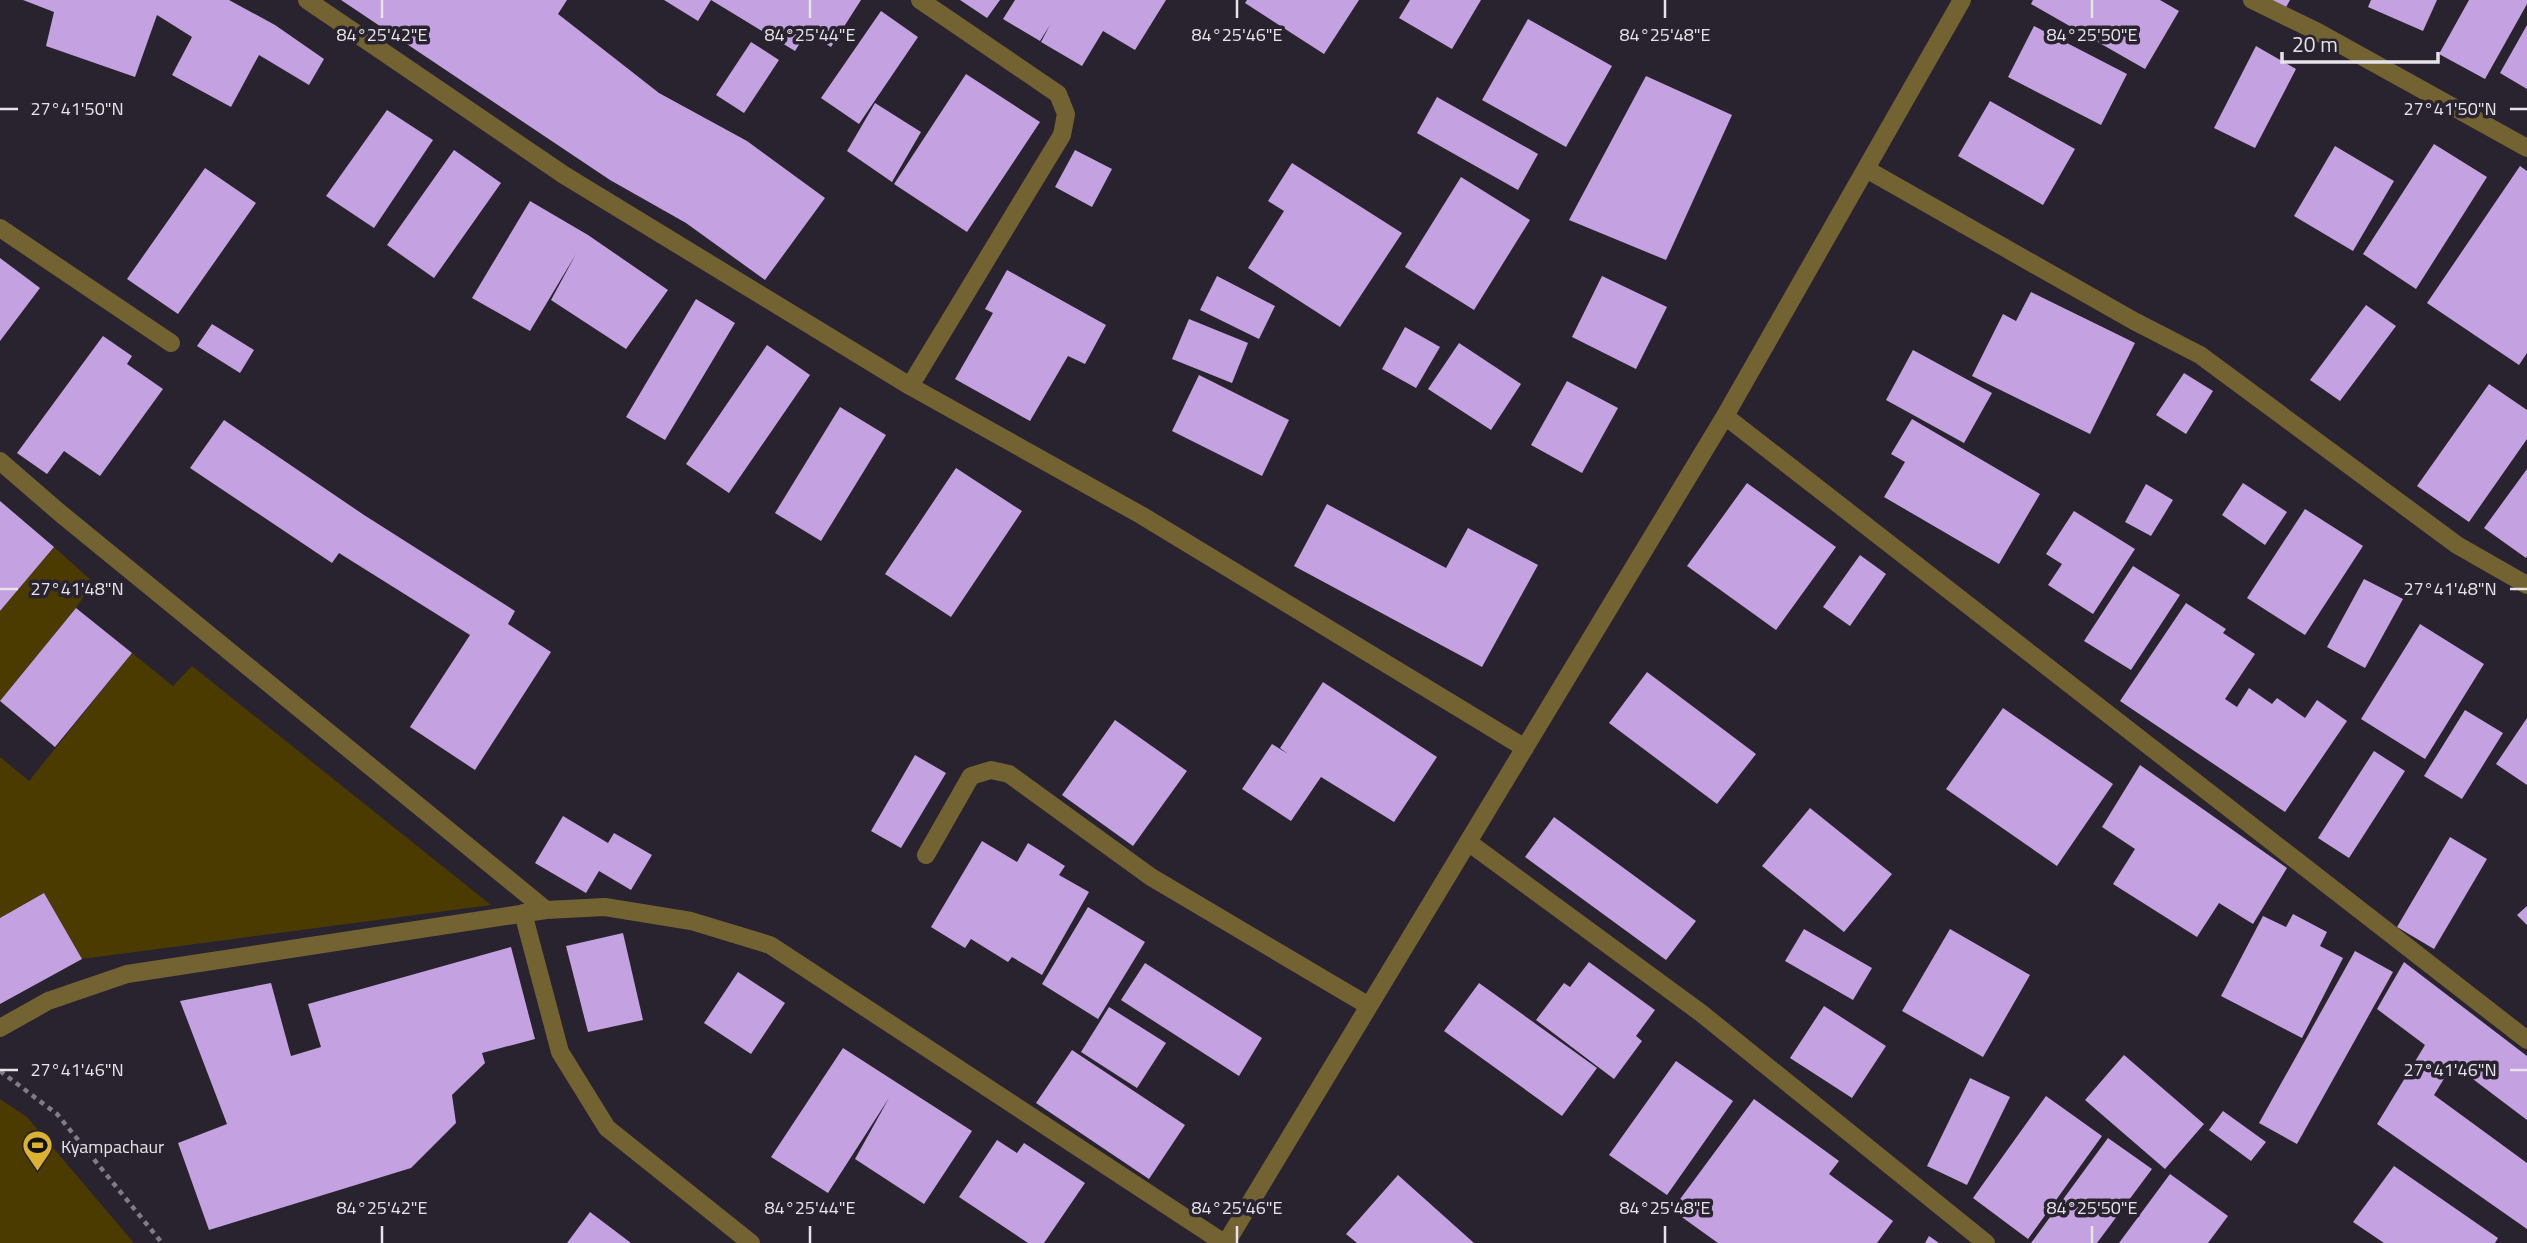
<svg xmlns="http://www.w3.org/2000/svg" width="2527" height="1243" viewBox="0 0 2527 1243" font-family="'Titillium Web',sans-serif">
  <rect width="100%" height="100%" fill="#29232f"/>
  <path fill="#4c3b00" d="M54,547l39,35 -17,26 -76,93v-90z
    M132,653l41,33 19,-20 299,239 -409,54 -38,-66 -44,25v-161l29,24z
    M0,1099l27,18 107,126h-134z"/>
  <path fill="#c4a2e1" d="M23,0h206l46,25 49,34 -15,26 -50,-30 -28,52 -59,-32 20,-38 -35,-22 -22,62 -89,-31 8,-34z
    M341,0h226l-9,14 101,79 88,48 78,57 -60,82 -79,-57 -76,-43z
    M664,0h197l-30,47 -24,-15 -12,19 -84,-51 -13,21z
    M960,0h40l-13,18z
    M1015,0h151l-31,50 -32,-19 -21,35 -41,-24 9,-17 -10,16 -37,-22z
    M1247,0h112l-35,54 -79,-51z
    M1410,0h71l-29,49 -53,-31z
    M2033,0h127l19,11 -34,58 -114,-65z
    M2264,0h26l-6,11z
    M2371,0h66l-14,31 -55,-24z
    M2469,0h58v4l-42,75 -46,-25z
    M881,11l37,26 -59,87 -38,-26z
    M1528,19l84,47 -46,81 -84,-47z
    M2527,25v64l-27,-16z
    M2034,26l93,48 -26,51 -93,-48z
    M751,42l28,18 -35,53 -28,-18z
    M2256,46l40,23 -41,79 -41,-20z
    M966,74l74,48 -73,110 -73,-48z
    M1646,76l86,39 -66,145 -97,-40z
    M1437,97l101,57 -20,36 -101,-57z
    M1990,101l85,48 -32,56 -85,-49z
    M875,103l46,29 -29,50 -45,-31z
    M387,110l46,30 -59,88 -48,-32z
    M2434,144l53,33 -71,112 -53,-35z
    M2335,146l59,35 -41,70 -59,-35z
    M454,150l47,33 -67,95 -47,-33z
    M1075,150l37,19 -20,38 -37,-20z
    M1292,163l110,70 -62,94 -92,-59 36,-57 -16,-10z
    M2520,166l7,5v182l-8,12 -92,-62z
    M205,168l51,35 -78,111 -51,-35z
    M1461,177l69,43 -56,90 -69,-43z
    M530,201l58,34 80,55 -42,59 -75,-49 25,-46 -46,77 -58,-33z
    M0,258l40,30 -40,53z
    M1007,270l99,55 -21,39 -17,-8 -38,65 -75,-42 38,-66 -8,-4z
    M1217,276l58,30 -16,33 -59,-29z
    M1602,276l65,31 -31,62 -64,-32z
    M2031,292l104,51 -45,91 -118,-58 31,-62 13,7z
    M696,299l39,24 -70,117 -39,-23z
    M2366,305l30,21 -56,75 -30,-21z
    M1189,319l59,24 -16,40 -60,-24z
    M212,324l42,26 -14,23 -43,-27z
    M1405,327l35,20 -24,41 -34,-19z
    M103,336l29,20 -5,8 36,25 -63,87 -36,-25 -17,23 -30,-21z
    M1459,343l62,41 -30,46 -63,-41z
    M767,345l43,30 -81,118 -43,-29z
    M1913,350l79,43 -28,50 -78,-43z
    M2184,373l29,18 -27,43 -30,-19z
    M1199,375l90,45 -27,56 -90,-45z
    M1567,381l51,27 -36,65 -51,-28z
    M2489,384l38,26v29l-58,83 -52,-36z
    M840,407l46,28 -65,106 -46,-28z
    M1912,419l128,75 -41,70 -115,-67 21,-35 -14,-8z
    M224,420l140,95 151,96 -7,13 43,28 -76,118 -65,-43 60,-92 -131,-82 -7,10 -142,-95z
    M956,468l66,43 -71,106 -66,-43z
    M2527,469v87l-1,2 -42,-30z
    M1747,483l89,64 -60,83 -89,-64z
    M2243,483l44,29 -22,33 -43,-30z
    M2146,484l27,16 -22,36 -26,-14z
    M0,501l54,46 -54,64z
    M1327,504l119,64 22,-40 70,37 -56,102 -188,-101z
    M2305,509l58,37 -58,89 -58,-37z
    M2074,511l61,38 -42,65 -45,-29 14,-21 -16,-10z
    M1860,555l26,19 -36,52 -27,-19z
    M2133,566l47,29 -49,75 -47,-29z
    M2364,579l39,20 -38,69 -38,-21z
    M2186,603l40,26 -3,4 32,21 -30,45 12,8 12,-19 23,16 5,-6 28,20 12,-18 30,21 -62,91 -165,-111z
    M76,608l56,45 -77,94 -55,-46z
    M2420,624l64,40 -59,95 -64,-40z
    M1647,672l109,82 -39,50 -108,-81z
    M1323,682l114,75 -43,65 -73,-45 -30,44 -49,-32 30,-45 16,10 -8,-6z
    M2003,708l110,76 -56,82 -111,-77z
    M2465,710l38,23 -41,66 -38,-23z
    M2527,718v67l-31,-21z
    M1115,720l72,51 -54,75 -71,-51z
    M2374,751l31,20 -56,87 -31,-20z
    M915,755l31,18 -45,75 -30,-17z
    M2140,765l147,103 -34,56 -34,-21 -22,34 -84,-53 22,-35 -33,-22z
    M1810,808l82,66 -48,58 -82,-66z
    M563,816l45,27 6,-10 38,22 -21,35 -32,-19 -13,22 -51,-30z
    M1554,817l142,104 -30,39 -141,-103z
    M2450,837l37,22 -53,90 -37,-22z
    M982,841l35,21 11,-19 37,23 -6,9 30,17 -47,83 -30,-18 -4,5 -37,-23 -6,9 -34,-21z
    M44,893l38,66 -82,45v-86z
    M2527,906v19l-10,-10z
    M1088,907l57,35 -47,77 -56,-35z
    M2293,914l34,18 -7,14 23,12 -41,80 -81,-42 42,-80 23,11z
    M1804,929l68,39 -19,32 -68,-39z
    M1950,929l80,46 -47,82 -81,-46z
    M623,933l20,87 -55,12 -22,-86z
    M511,947l24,92 -53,14 3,10 -33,32 4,28 -45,45 -202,62 -31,-87 49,-19 -47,-123 91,-18 20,73 30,-9 -13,-43z
    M2355,951l38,21 -96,172 -38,-21z
    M1589,962l66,48 -19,26 6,5 -28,38 -78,-59 28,-37 6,4z
    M2404,962l123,94v64l-74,-56 -19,31 93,68v66l-150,-105 48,-79 -48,-36z
    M1145,963l117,75 -23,38 -118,-76z
    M738,972l47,31 -34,51 -47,-31z
    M1479,983l118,85 -35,48 -118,-85z
    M1824,1006l62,40 -34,52 -62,-40z
    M1109,1007l57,36 -29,45 -56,-36z
    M843,1048l129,83 -48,73 -69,-45 34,-61 -61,95 -57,-36z
    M1072,1050l113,75 -36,54 -113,-76z
    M2124,1055l80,69 -39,45 -80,-69z
    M1676,1061l57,40 -66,94 -58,-40z
    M1970,1078l40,19 -43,88 -40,-19z
    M2046,1096l56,40 -74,103 -55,-41z
    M1754,1099l85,62 -10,13 64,47 -16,22h-159l-46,-33z
    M2223,1111l43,31 -15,19 -42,-31z
    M2108,1138l44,31 -55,74h-66z
    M997,1140l20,13 7,-10 61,40 -41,60h-16l-69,-46z
    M2394,1166l104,72 -3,5h-111l-31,-21z
    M2170,1174l58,42 -20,27h-89z
    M1398,1175l76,68h-117l-11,-9z
    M590,1212l41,31h-64z
    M1929,1236l10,7h-14z"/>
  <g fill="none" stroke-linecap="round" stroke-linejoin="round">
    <path stroke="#807b85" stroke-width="4.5" stroke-dasharray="5 5" stroke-linecap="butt" d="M0,1071l57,43 105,129"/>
    <path stroke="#736232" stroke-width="18" d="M307,0l257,175 346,211 231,129 384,233
      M2252,0l66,32 209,116
      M1866,169l268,152 66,34 257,190 70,40
      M0,228l171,115
      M910,386l152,-251 4,-21 -8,-20 -138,-94
      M1725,416l802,624
      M0,461l60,52 486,397 59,-3 86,14 79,24 454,298
      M1468,842l233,171 285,230
      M926,855l45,-79 20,-6 18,4 142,103 218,129
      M523,913l37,139 47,76 144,115
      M0,1028l48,-27 79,-27 419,-64
      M1226,1243l499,-827 237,-416"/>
  </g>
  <path fill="none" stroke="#e7e3eb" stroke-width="2.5" d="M382,0v18M810,0v18M1237,0v18M1665,0v18M2092,0v18M0,109h18M2510,109h17M0,589h18M2510,589h17M0,1070h18M2510,1070h17M382,1226v17M810,1226v17M1237,1226v17M1665,1226v17M2092,1226v17"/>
  <defs>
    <symbol id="stadium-pin" viewBox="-11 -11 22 30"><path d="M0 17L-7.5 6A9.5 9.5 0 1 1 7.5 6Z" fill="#dbb233" stroke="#29232f"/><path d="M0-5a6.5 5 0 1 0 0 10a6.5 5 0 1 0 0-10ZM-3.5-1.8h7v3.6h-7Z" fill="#111"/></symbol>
  </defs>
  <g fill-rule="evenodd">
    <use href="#stadium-pin" x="20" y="1128" width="35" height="47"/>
  </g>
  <g text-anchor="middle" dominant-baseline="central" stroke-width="7" stroke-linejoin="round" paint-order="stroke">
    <g font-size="18" fill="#e7e3eb" stroke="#29232f" text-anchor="start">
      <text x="61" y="1146">Kyampachaur</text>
    </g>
  </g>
  <g font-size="18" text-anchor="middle" fill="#e7e3eb" stroke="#29232f" stroke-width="7" stroke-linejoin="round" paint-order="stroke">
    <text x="382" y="41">84°25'42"E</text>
    <text x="810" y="41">84°25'44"E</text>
    <text x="1237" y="41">84°25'46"E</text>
    <text x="1665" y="41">84°25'48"E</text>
    <text x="2092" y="41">84°25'50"E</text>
    <text x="77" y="115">27°41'50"N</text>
    <text x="2450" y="115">27°41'50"N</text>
    <text x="77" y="595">27°41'48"N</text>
    <text x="2450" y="595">27°41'48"N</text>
    <text x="77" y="1076">27°41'46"N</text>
    <text x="2450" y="1076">27°41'46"N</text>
    <text x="382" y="1214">84°25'42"E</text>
    <text x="810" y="1214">84°25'44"E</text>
    <text x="1237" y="1214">84°25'46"E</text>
    <text x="1665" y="1214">84°25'48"E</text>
    <text x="2092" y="1214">84°25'50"E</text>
  </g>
  <path d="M2282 52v10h156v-10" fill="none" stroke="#e7e3eb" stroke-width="3.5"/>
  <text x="2292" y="52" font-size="21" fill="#e7e3eb" stroke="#29232f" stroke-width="5" paint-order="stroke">20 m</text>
</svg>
